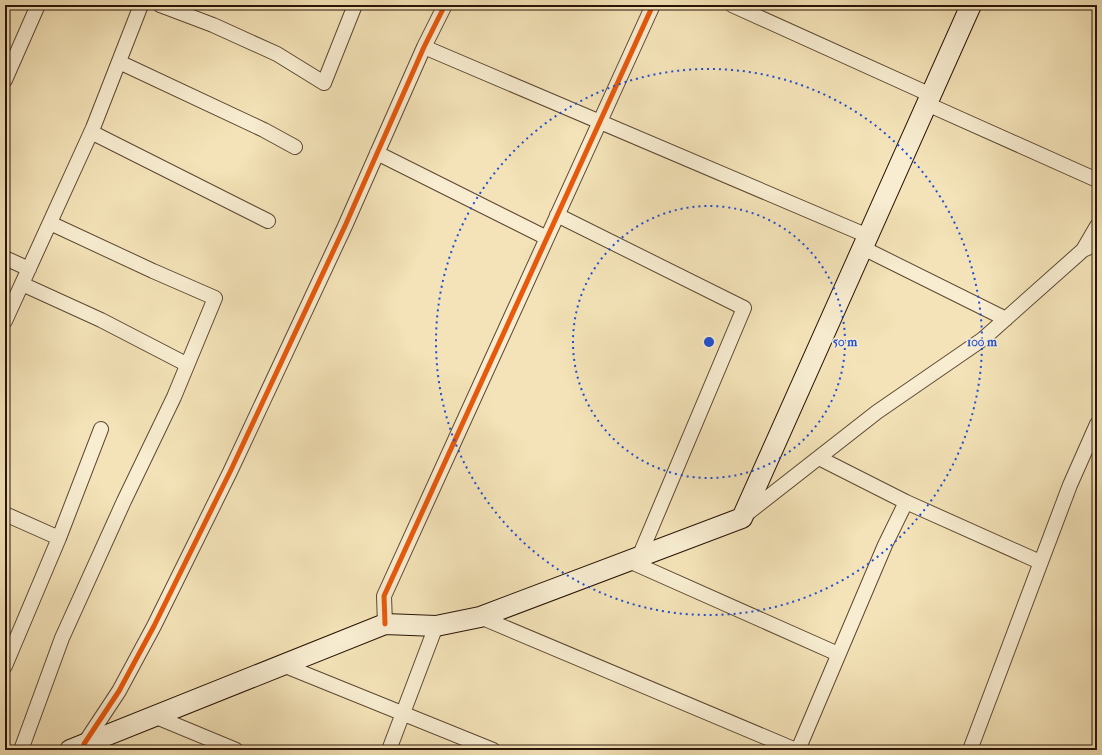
<svg xmlns="http://www.w3.org/2000/svg" width="1102" height="755" viewBox="0 0 1102 755" font-family="'IM FELL French Canon',serif">
  <rect width="100%" height="100%" fill="#f4e3b8"/>
  <filter id="stains"><feTurbulence type="fractalNoise" baseFrequency=".005" numOctaves="4"/><feColorMatrix values="0 0 0 0 .2 0 0 0 0 .09 0 0 0 0 .02 0 0 0 .5 -.17"/></filter>
  <radialGradient id="worn" r=".72"><stop offset=".6" stop-color="#630" stop-opacity="0"/><stop offset="1" stop-color="#630" stop-opacity=".3"/></radialGradient>
  <g fill="none" stroke-linecap="round" stroke-linejoin="round">
    <defs>
      <path id="street" d="M160,5l53,20 64,29 47,29 31,-78
        M732,5l199,90
        M424,47l444,189
        M119,62l145,68 31,17
        M5,80l33,-75
        M927,104l170,76
        M91,132l177,89
        M377,153l170,85
        M557,215l187,93 -105,249
        M863,248l143,71
        M1083,250l14,-24
        M5,258l24,11
        M22,284l79,36 85,44
        M5,321l88,-193 48,-123
        M819,458l87,44 134,60
        M5,514l54,24
        M744,516l133,-104 106,-73 100,-89 14,-6
        M629,561l209,93
        M480,617l316,133
        M385,624l-1,-28 269,-591
        M283,665l210,85
        M5,666l54,-128 42,-109
        M154,716l82,34
        M84,744l35,-53 35,-65 76,-154 115,-246 79,-179 21,-42
        M21,750l41,-112 62,-137 50,-104 41,-99 -62,-27 -103,-48
        M389,750l47,-124
        M798,750l87,-205 21,-43
        M970,750l100,-265 27,-61"/>
      <path id="secondary" d="M70,750l315,-126 51,2 44,-9 262,-99 229,-513"/>
    </defs>
    <use href="#street" stroke="#5c4832" stroke-width="16"/>
    <use href="#secondary" stroke="#291406" stroke-width="22"/>
    <use href="#street" stroke="#f8edd1" stroke-width="14"/>
    <use href="#secondary" stroke="#f8edd1" stroke-width="20"/>
    <defs>
      <path id="cycleway" d="M385,624l-1,-28 269,-591
        M84,744l35,-53 35,-65 76,-154 115,-246 79,-179 21,-42"/>
    </defs>
    <use href="#cycleway" stroke="#f8edd1" stroke-width="8"/>
    <use href="#cycleway" stroke="#e8590c" stroke-width="5"/>
  </g>
  <g fill="none" stroke="#1d4ed8" stroke-width="2" stroke-dasharray="2 4">
    <circle cx="709" cy="342" r="136"/>
    <circle cx="709" cy="342" r="273"/>
  </g>
  <circle cx="709" cy="342" r="6" fill="#1d4ed8" stroke="#f8edd1" stroke-width="2"/>
  <g font-size="12" text-anchor="middle" font-weight="bold" fill="#1d4ed8" stroke="#f8edd1" stroke-width="3" stroke-linejoin="round" paint-order="stroke">
    <text x="845" y="346">50 m</text>
    <text x="982" y="346">100 m</text>
  </g>
  <rect width="1102" height="755" fill="none" stroke="#f4e3b8" stroke-width="20"/>
  <rect x="6" y="6" width="1090" height="743" fill="none" stroke="#291406" stroke-width="2"/>
  <rect x="10" y="10" width="1082" height="735" fill="none" stroke="#291406"/>
  <rect width="100%" height="100%" filter="url(#stains)"/>
  <rect width="100%" height="100%" fill="url(#worn)"/>
</svg>
